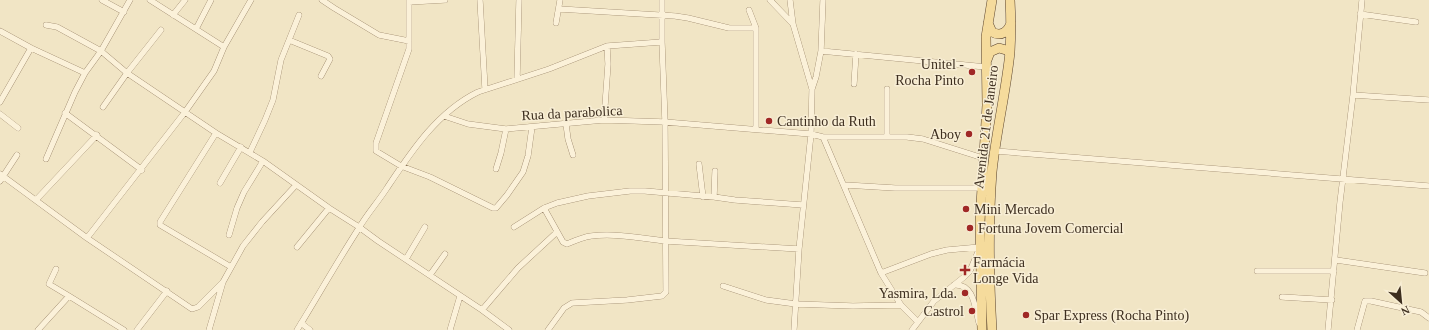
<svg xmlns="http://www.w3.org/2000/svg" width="1429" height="330" viewBox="0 0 1429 330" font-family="'Times New Roman',serif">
  <rect width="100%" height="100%" fill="#f1e5c5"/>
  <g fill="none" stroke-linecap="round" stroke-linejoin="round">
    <defs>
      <path id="minor" d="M102,0l22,12
        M150,0l74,47
        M322,0l12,8 45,27 30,6
        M409,0v49l-33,94v8l25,15 29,11 63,31h3l11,-13 16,-23 5,-16 4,-29
        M480,0l5,89
        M770,0l23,24
        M790,0l3,24 19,65
        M409,2l36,-2
        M559,9l116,7 13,2 41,10h27
        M749,10l7,18v101
        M1360,14l56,8
        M173,15l12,-15
        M556,23l4,-23
        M46,25l11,2 44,24 26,22 89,60 47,28 66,47 30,19 19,14 104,69 27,20
        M196,29l15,-29
        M0,31l31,17 54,25
        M289,40l39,16 2,3 -9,17
        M821,51l165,16
        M517,79l2,-79
        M854,84l2,-30
        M1353,95l76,5
        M0,102l31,-54
        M103,107l24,-34 34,-43
        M65,113l77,57
        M0,114l18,14
        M444,116l24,8 38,5 98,-9 61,2 146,12 12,3h84l16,2 60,19
        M604,120l4,-56 -1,-18
        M566,124l2,15 5,16
        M216,133l-56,89v3l71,42
        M823,137l58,136 20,32 17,17
        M887,137v-48
        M995,151l434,35
        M250,152l15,-32 8,-20 8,-40 18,-45
        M46,159l29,-67 10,-19 16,-22 29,-51
        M699,164l4,33
        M496,169l5,-16 5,-24
        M0,174l87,64 105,71 6,-2 25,-25
        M0,181l17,-26
        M220,183l21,-36
        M845,185l50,3h87
        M714,197l1,-26
        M36,200l61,-65
        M544,208l19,34 4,2c7,-3 16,-7 24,-8 24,-3 50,2 74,5l134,8
        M514,227l30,-19 13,-5 31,-7 42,-5h15l69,6 21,3 68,5
        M229,235l8,-27 7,-16 19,-31
        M87,238l98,-126 29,-41 10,-24 27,-47
        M297,247l32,-39
        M406,259l19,-32
        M1336,260l89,13
        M56,269l-7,15 20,12
        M1257,271h77
        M881,273l50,-19 16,-4 33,-3 -10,24 -6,6 -30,24 -22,29
        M430,275l15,-21
        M954,285c20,-2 21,23 25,38
        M723,286l43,14 30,4 57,2 48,-1
        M1282,297l50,3
        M482,310l36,-42 39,-36
        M301,323l9,7
        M38,330l31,-34 55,34
        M137,330l30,-39
        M209,330l14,-48 20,-36 19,-24 34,-37
        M297,330c21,-34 40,-68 62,-102 8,-14 19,-26 28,-40 24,-36 50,-76 91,-96l71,-23 58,-23 55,-4
        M450,330l10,-34
        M548,330l16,-22 8,-5 55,-3 35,-4 4,-4 -1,-170 -3,-80v-42
        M794,330l5,-81 12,-115 1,-45 4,-12 5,-26 2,-51
        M1328,330l12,-128 13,-107 9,-95
        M1357,330l8,-29h6l50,11 8,6"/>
      <path id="primary" d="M988,23l4,9c9,5 16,0 19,-9
        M987,60l3,-8 9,-4 7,2 4,3
        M982,330l-2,-109 7,-116 -1,-68 6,-37
        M992,330c-3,-52 -4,-106 0,-158 4,-40 14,-80 18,-120 1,-18 1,-35 0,-52"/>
    </defs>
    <use href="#minor" stroke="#8d765a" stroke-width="6"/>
    <use href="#primary" stroke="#5b442e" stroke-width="10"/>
    <use href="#minor" stroke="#fbf1d9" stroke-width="5.5"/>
    <use href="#primary" stroke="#f5db9c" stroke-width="9"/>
  </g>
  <g fill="#a02826" stroke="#f8eed5" stroke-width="1.5">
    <circle cx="972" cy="72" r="4"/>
    <circle cx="769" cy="121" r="4"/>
    <circle cx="969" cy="134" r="4"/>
    <circle cx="966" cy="209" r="4"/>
    <circle cx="970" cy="228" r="4"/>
    <path d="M963 264h4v4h4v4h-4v4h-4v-4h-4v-4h4z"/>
    <circle cx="965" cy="293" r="4"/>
    <circle cx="972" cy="311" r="4"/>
    <circle cx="1026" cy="315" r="4"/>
  </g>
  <g text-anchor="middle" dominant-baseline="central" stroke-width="3" stroke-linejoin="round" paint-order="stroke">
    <g font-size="14" fill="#3d2e1f" stroke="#f8eed5" text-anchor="start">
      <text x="964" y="64" text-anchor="end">Unitel -<tspan x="964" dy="16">Rocha Pinto</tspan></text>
      <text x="777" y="121">Cantinho da Ruth</text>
      <text x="961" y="134" text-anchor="end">Aboy</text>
      <text x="974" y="209">Mini Mercado</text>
      <text x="978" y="228">Fortuna Jovem Comercial</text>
      <text x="973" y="262">Farmácia<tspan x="973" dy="16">Longe Vida</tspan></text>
      <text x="957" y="293" text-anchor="end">Yasmira, Lda.</text>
      <text x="964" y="311" text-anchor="end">Castrol</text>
      <text x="1034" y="315">Spar Express (Rocha Pinto)</text>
    </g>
    <g font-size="14" fill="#3d2e1f" stroke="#f8eed5">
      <text transform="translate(572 113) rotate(-3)">Rua da parabolica</text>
      <text transform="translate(986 127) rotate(-83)">Avenida 21 de Janeiro</text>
    </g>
  </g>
  <g transform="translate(1401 302) rotate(153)" stroke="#f8eed5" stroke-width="3" paint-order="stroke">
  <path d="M0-3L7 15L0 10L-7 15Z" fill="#3d2e1f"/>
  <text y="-6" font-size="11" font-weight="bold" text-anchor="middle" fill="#3d2e1f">N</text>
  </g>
</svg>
